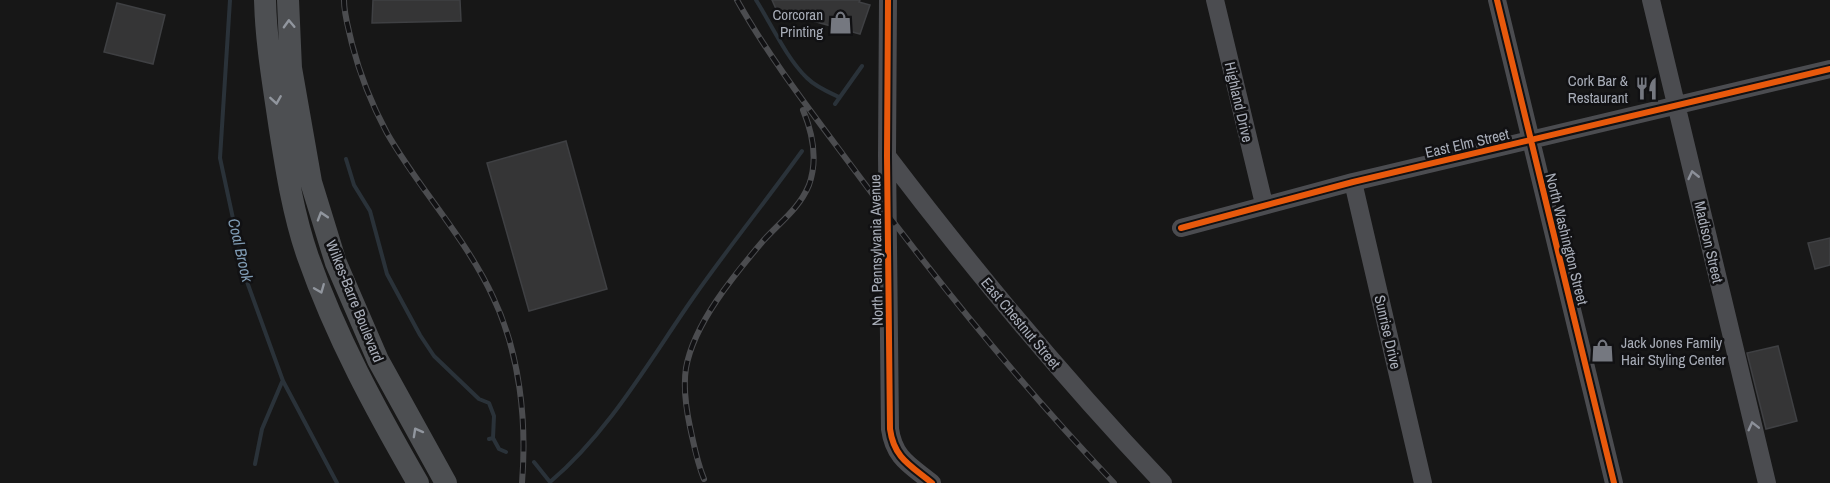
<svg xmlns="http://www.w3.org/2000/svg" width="1830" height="483" viewBox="0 0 1830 483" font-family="'Archivo Narrow',sans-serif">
  <rect width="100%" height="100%" fill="#171717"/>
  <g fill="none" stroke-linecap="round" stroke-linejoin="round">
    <path stroke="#2a3239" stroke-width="4" d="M230,0l-10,158 26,121 37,102 54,102
      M756,0c15,24 31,59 51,78 9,9 21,14 32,19
      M835,104l27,-38
      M346,159l8,26 16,26 17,63 33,61 14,21 45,43 10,4 5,13 -1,22
      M489,439l4,-1 6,11 7,3
      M534,462l16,20c59,-50 99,-121 143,-184 35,-50 73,-97 109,-147
      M255,464l7,-35 20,-47"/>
  </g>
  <path fill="#353536" stroke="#3f4043" stroke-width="1.5" d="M373,0h87l1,21 -89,2z
    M772,0h88l-1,2 11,3 -10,29 -83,-23z
    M117,3l48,12 -12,49 -49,-12z
    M566,141l41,148 -78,22 -42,-148z
    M1830,238v27l-15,4 -7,-26z
    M1778,346l19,75 -31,8 -19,-76z"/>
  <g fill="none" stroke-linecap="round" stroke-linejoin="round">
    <path stroke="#4b4c50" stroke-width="18" d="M888,0l-1,156 3,273c4,29 20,36 42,54
      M1215,0l49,204
      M1497,0l117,483
      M1651,0l116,483
      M887,156c86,113 178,224 276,327
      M1353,182l70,301
      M1181,228l172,-46 477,-113"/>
    <path stroke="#4d4f52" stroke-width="22" d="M265,0c1,41 8,82 14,123 7,45 14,91 29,134 28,80 68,153 110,226
      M288,0l3,68 20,114 25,81 42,97 68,123"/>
    <defs>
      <path id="rail" d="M344,0c0,15 5,30 8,44 8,31 20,61 35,89 32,56 79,105 106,164 27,57 34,124 29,186
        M737,0c33,59 76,114 116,168 81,110 167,216 261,315
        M704,479c-7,-17 -10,-34 -14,-52 -4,-19 -7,-40 -4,-59 8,-45 49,-94 77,-127 17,-19 36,-32 46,-56 9,-25 4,-51 -6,-75"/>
    </defs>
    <use href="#rail" stroke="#4b4c4f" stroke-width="6"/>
    <use href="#rail" stroke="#111113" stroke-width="4" stroke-dasharray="11" stroke-linecap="butt"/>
    <defs>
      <path id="cycleway" d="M888,0l-1,156 3,273c4,29 20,36 42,54
        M1497,0l117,483
        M1181,228l172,-46 477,-113"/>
    </defs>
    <use href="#cycleway" stroke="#111113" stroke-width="10"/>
    <use href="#cycleway" stroke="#e8590c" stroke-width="6"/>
  </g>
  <defs><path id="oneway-chevron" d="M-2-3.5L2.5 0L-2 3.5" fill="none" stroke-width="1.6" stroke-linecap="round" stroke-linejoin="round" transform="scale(1.5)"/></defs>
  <g stroke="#91969e">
    <use href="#oneway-chevron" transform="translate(289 24) rotate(-92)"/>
    <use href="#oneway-chevron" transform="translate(276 100) rotate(81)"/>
    <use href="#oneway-chevron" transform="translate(322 216) rotate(-107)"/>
    <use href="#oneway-chevron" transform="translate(320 289) rotate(68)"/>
    <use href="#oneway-chevron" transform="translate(417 432) rotate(-119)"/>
  </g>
  <g stroke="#8c9099">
    <use href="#oneway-chevron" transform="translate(1693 175) rotate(-103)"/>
    <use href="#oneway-chevron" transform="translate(1753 426) rotate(-104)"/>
  </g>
  <defs>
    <symbol id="shop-bare" viewBox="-9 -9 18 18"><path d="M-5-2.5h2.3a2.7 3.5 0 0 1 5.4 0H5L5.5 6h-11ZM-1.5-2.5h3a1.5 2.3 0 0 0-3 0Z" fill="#757880" stroke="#111113" stroke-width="2.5" paint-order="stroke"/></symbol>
    <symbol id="restaurant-bare" viewBox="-9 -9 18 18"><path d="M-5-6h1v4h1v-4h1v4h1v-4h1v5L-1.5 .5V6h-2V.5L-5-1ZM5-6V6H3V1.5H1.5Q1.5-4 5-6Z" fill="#757880" stroke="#111113" stroke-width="2.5" paint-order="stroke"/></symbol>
  </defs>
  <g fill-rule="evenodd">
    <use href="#shop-bare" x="824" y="6" width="33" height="33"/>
    <use href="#restaurant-bare" x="1630" y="72" width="33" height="33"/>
    <use href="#shop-bare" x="1586" y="334" width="33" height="33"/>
  </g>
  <g text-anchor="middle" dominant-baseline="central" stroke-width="5" stroke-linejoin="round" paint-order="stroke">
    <g font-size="15" fill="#a8adb8" stroke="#111113" text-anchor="end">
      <text x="823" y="14">Corcoran<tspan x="823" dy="17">Printing</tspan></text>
      <text x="1628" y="80">Cork Bar &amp;<tspan x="1628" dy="17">Restaurant</tspan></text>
      <text x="1621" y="342" text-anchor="start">Jack Jones Family<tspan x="1621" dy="17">Hair Styling Center</tspan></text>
    </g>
    <g font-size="15" fill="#a8adb8" stroke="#111113">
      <text transform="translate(1239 102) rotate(77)">Highland Drive</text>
      <text transform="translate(1467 143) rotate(-13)">East Elm Street</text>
      <text transform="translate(1567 239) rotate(76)">North Washington Street</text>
      <text transform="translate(1709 242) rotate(77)">Madison Street</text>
      <text transform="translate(876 250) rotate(-91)">North Pennsylvania Avenue</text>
      <text transform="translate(355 301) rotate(68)">Wilkes-Barre Boulevard</text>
      <text transform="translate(1021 323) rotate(50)">East Chestnut Street</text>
      <text transform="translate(1388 332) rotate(77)">Sunrise Drive</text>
    </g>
    <g font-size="16" font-style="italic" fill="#7f9bb3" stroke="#111113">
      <text transform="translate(241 250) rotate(77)">Coal Brook</text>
    </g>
  </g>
</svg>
